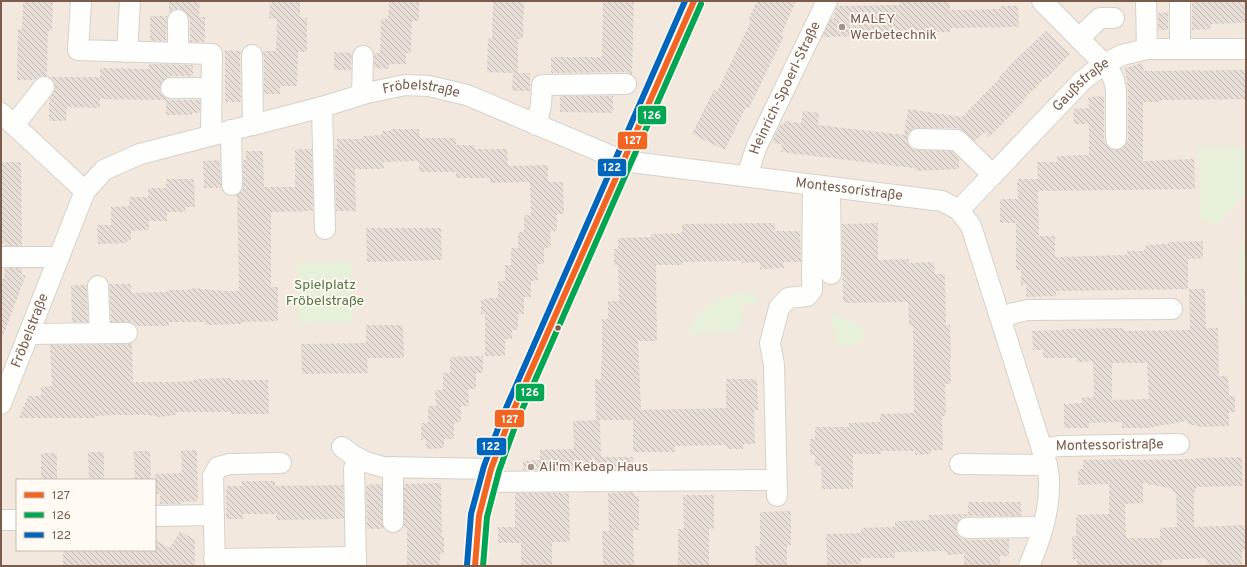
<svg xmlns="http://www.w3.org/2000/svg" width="1247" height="567" viewBox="0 0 1247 567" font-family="Overpass,sans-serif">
  <defs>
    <pattern id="building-back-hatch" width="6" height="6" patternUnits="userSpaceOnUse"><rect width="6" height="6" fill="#e6ded7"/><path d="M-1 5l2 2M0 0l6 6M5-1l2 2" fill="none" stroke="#bfb7b1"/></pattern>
  </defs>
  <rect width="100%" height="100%" fill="#f9f5f0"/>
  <path fill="#f2e8de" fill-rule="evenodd" d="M1,1h1245v565h-1245zM17,480h138v70h-138z"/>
  <path fill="#e7f0db" d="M1198,147h48v46l-28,31 -17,-5z
    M1246,224v106l-7,-70z
    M352,262l1,60 -55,1 -1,-60z
    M736,293l22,2v9l-11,-1 -5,5 -1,23 -53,3c4,-13 15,-26 28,-32 6,-4 14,-6 20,-9z
    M832,314c8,3 18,6 26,11 4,3 7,5 6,10 -2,11 -19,10 -27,11l-6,-31z"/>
  <path fill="url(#building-back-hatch)" fill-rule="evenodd" d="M23,1h30l-1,30h-4l-1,45h-7l-5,4h-18l1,-51h4z
    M169,1h31l-1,16h6v25h-15v-22l-2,-5 -4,-5 -6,-1 -5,1 -4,3z
    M270,1h30v16l7,1v34h-9l-1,34h-17v8h-16v-39l-2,-4h14l1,-32 -8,-1z
    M389,1h30v20h-7l-1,32h-5v11h-17v5l-15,-1v-15h6l1,-34h7z
    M493,1h31l-1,38h-5v34h-2h14v18h-18l1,-18 -26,-1 1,-33h4z
    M603,1h31l-2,74 -6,-3 -75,1v-16h51z
    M757,1h39l-15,34 3,1 -31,64 -4,8 -3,-1 -21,43 -33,-16 22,-44 3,2 34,-71 -3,-1z
    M950,1v9l50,-1v-3h18l1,21 -69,1v4h-49v3l-79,2 9,-19h3v-4l3,-8 62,-1v-3z
    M1192,1h54v22l-36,1v5l-18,1z
    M1168,12v18h-10v-17z
    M150,16h17l-1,25h-16z
    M1046,31l24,23 -23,24 -1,-1 -23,23 1,1 -35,36 -4,-5 -10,9 -10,-9 -8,-4h-39l-5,1 -5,4 -1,6 1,5 4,5 6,1 34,1 7,7v11l-44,2 -1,-3 -133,-16 1,-8 -9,-1v-4l8,-16 3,1v-3l17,2 2,-12 16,2 -1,12 86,10 4,-26 54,8 38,-39 -1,-1 18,-19z
    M225,50l17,1 -2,4 1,47h-16z
    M334,52l18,1 -1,17h-17z
    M1142,63l2,8 102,-1v29l-85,1v2h-18v59l51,-2 1,30 -157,2 1,45h16v21l73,-2 -1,-4h17v-2h2v-4l22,-1v-2l35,-1v17l-15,1v30l-132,2v5l-30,1v-13l-5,1v-15h-5v-47h-16v-24h18l-1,-20h21l-1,-17h20v-6l32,-1v-31h-15l-1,-15 16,-1 -1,-11 16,-1v43l2,5 4,5 6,1 6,-1 4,-5 2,-5v-48l-3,-23z
    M149,64l44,1v11h-22l-5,2 -5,5 -1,5 1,6 5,4 5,2h29v13h-8v2h-26v-15l-66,-1v9l-33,-1 -1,14h-17v-22l6,-11 -1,-6 -4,-5h50v-9l49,1z
    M560,96h53v17l-53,-1z
    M391,129h28l1,9h36v7h19v4h32l1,17 40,-1v17h15l1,32h-7v17h-7l1,16 -7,1v16h-7l1,16 -7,1v16h-7v17h-6v16h-6v9h-7v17h-20v-42h-4v-14l10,-2h7v-17h7v-16h6v-17h7v-16h6v-17h7l-1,-33 -40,1v-5h-34v-6h-37v-11l-36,1 1,7h-29l1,42h-20l-1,-63h2v-9h26v-3l19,-1v-4h9z
    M295,149h17l1,62 -42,1v75h7v34l-36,1v2l-37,1v-3h-37l1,4h-33l-4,-3 -5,-1h-16l-2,-38h22v9l36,-1v-2h19l9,-2 28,3h16l-2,-96 5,-4 1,-6v-25h3v-9h17l1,36h31z
    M220,160l1,28h-17l-1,-27z
    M1,162h20l1,84h-17v-3h-4z
    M166,179h28l1,28h-9l-1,5h-18v9h-18v9l-18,1v9h-4v3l-29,1 -1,-19h14v-18l19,-1 -1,-9h19v-9h18z
    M775,223v8h25l1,31h-18l1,6 -24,1v-7l-18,1v-2l-59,1v3h-27l1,76h-19l3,69 85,-2v-29h31l1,31h-4l1,34h-12v5h-16v-4l-52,1v6h-42v-32h-33l1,37h32l1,12 -111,1v-9l17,-1v-10l34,-1 -1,-28 23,-1 -1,-41h6v-17l1,-1v-42h6v-18h11l-1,-36h-4v-16h4v-11l33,-1v-3l31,-1v-9z
    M878,223v37l31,-1v4l25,-1 1,12h10l1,51h4l1,34h-1l1,25h-6l1,32h-4l1,34h-12v4l-16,1v-4h-34v3h-28v35h-31l-1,-23h-6v-11h-5v-16h5v-12h34v-4l31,-1v-8l34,-1 -1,-88h-4l-1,-23 -65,1 -1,-79z
    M366,228h75l1,32 -75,2z
    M5,268h17v7h4l-24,63h-1v-59h3z
    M71,285h16l1,37h-16z
    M1189,289h16l1,39h12l1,48h9l1,20h6v16h-6v14l-27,1 -15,-3v-3l-39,7h-26v-6l-33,1v5h-25v-24l18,-1v-5l12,-1 -1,-36 -16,1v-4h-34v-8h-10l-1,-19 31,-1v-1l60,-1 1,3 66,-1zM1112,363h35l2,36 -37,1z
    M366,325h37l1,33h-37l1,15 -66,1 -1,-30 65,-1z
    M132,343l1,39h39l22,-1v-2l37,-1v2h37l1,34h-38v-2h-55v3l-17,2 -10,-2h-35l-19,1v2h-76l9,-22h13v-9l11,-1 -2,-41 77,-1z
    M483,356v17h-7v16h-8l1,17h-8v16l-7,1v16h-10v9l-18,1v-10l-5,1v-17h7v-17h8l-1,-16h8v-17h7v-16z
    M197,450l1,51 -17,1v2h-21v-10h-5v-20l27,-1 -1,-22z
    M134,451h16l1,29h-16z
    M88,452h16v28h-15z
    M41,453h16v27h-16z
    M1242,457l1,29 -47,1v5h-2v35l52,-2v25h-4v16h-35l-1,-8 -44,2v5l-85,1v-7h-4l-1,-23h4v-21l33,-1v-30l-31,1v-16h5v-9l41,-1v1l72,-1v-1zM1143,483l30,6v3h3l1,35 -17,1v10h-34l-1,-34 18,-1z
    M242,481h33v5l68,-1 1,34 -68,1v-6h-33v5h-17v-33h16z
    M441,483l1,54h2v17h-4v12h-33v-38h-4l1,-6v-38z
    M382,484v38l2,7h-17l-1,-44z
    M634,492v4h5v34h-6l1,35h-6v1h-25l-1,-35h7l-1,-38z
    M515,493h54l1,49h-18v24h-31v-23h-23v-16h17z
    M683,495h31v34h-5v37h-31v-37h6z
    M968,502h53l1,14h-55l-6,2 -4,5 -1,6 1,5 5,4 5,2 42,-1v17h-9v10h-36v-12l-17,1v-4l-52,1v6h-34v6l-34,1 -1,-31 35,-1v-5l34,-1v-6l34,-1v-5l39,-1z
    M791,511v34l-4,1v20h-31l-1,-20h5v-34z
    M180,531l15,9v26h-132v-16h92v-10l15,8z"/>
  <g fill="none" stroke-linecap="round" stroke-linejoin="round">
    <defs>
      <g id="minor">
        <path d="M81,1l-3,49 134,4 -1,81"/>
        <path d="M1042,1l67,68 5,11 2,11v48"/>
        <path d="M1146,1l1,48"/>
        <path d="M1180,1v48"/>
        <path d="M178,20v33"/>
        <path d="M1079,38l21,-20h14"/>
        <path d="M127,52l3,-51"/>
        <path d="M252,55l1,70"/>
        <path d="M171,88h40"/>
        <path d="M362,94l1,-38"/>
        <path d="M322,107l3,122"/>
        <path d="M1,113l84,78"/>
        <path d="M14,125l30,-38"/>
        <path d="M536,125l5,-20 1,-20 84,-1"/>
        <path d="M231,130l1,55"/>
        <path d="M918,139l39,1 36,35"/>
        <path id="s1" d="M747,176l9,-28 71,-147"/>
        <path d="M830,187l1,87"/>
        <path id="s2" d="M959,210l124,-130 21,-16 18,-9 25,-6h99"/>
        <path d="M1,257h58"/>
        <path d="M98,286l2,47"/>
        <path d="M1000,318l14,-5 14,-3 144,-1"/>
        <path d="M29,334l98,-1"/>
        <path id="s3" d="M1,404l84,-213 19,-21 36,-16 182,-47 45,-14 38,-8 24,1 38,9 156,66 319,40 17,9 12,16 76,239c1,8 3,15 2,22 0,28 -9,54 -20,79"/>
        <path d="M342,447l12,9 12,6 17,5 108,2"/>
        <path id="s4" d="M1042,449l18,-3 119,-2"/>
        <path d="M960,464l87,1"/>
        <path d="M393,467v55"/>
        <path d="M354,468l2,98"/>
        <path d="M488,482l288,-2"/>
        <path d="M777,496l-3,-131 -4,-22 9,-35 9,-10 19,-2 5,-6 1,-105"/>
        <path d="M155,516l58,-1"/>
        <path d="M1,520h16"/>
        <path d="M967,528l76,-1"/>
        <path d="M214,559l142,-2"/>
        <path d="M215,566l-2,-90 5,-9 12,-3 51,-1"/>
        <path d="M475,566l4,-50 12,-47 19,-51 184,-417"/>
      </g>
    </defs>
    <use href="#minor" stroke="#d7d1cb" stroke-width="22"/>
    <use href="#minor" stroke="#fefefd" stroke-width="20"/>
    <defs>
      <path id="bus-1" d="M475,566l4,-50 12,-47 19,-51 184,-417"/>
      <path id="bus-2" d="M483,566l4,-49 12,-46 18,-50 184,-417"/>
      <path id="bus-3" d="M467,565l4,-51 13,-48 19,-51 182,-414"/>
    </defs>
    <use href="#bus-1" stroke="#fffaf3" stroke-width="9"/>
    <use href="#bus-2" stroke="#fffaf3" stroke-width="9"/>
    <use href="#bus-3" stroke="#fffaf3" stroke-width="9"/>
    <use href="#bus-1" stroke="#f26522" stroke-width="6"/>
    <use href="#bus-2" stroke="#00a651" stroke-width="6"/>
    <use href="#bus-3" stroke="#0065bd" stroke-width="6"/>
  </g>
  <g fill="#a69286" stroke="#fffaf3" stroke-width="1.5">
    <circle cx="842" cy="27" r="4"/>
    <circle cx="531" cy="467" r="4"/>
  </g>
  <circle fill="#7a5c4d" stroke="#fffaf3" stroke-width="1.5" cx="558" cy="328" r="3.5"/>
  <g text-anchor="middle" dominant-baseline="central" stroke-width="3.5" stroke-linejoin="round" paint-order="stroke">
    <g font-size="14" fill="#7a5c4d" stroke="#fffaf3" text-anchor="start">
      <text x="850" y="19">MALEY<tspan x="850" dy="16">Werbetechnik</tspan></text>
      <text x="539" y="467">Ali'm Kebap Haus</text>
    </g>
    <g font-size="14" fill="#7a5c4d" stroke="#fffaf3">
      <text stroke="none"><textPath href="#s2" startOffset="175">Gaußstraße</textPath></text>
      <text stroke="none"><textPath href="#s1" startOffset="96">Heinrich-Spoerl-Straße</textPath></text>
      <text stroke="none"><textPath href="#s3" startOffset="587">Fröbelstraße</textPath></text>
      <text stroke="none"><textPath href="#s3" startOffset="1031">Montessoristraße</textPath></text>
      <text stroke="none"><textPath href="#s3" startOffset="79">Fröbelstraße</textPath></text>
      <text stroke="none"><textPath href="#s4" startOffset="68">Montessoristraße</textPath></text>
    </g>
    <g font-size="14" fill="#537a41" stroke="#fffaf3">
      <text x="325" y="285">Spielplatz<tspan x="325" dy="16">Fröbelstraße</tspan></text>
    </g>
  </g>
  <g stroke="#fffaf3" stroke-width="1.5">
    <rect x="637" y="105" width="30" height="20" rx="4" fill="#00a651"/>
    <rect x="617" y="131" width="31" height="19" rx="4" fill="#f26522"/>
    <rect x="597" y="158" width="30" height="19" rx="4" fill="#0065bd"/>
    <rect x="515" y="383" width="30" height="19" rx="4" fill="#00a651"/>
    <rect x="494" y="409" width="31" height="19" rx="4" fill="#f26522"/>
    <rect x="476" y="437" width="31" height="19" rx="4" fill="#0065bd"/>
  </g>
  <g font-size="11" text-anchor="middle" font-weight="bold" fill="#fff">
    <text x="652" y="119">126</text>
    <text x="633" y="144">127</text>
    <text x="612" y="171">122</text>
    <text x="530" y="396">126</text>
    <text x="510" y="423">127</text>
    <text x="491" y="450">122</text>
  </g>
  <rect width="1247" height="567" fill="none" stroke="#7a5c4d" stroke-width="4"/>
  <rect x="16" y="479" width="140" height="72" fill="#fffaf3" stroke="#cabbb1"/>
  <rect x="24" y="492" width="20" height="6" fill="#f26522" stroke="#cabbb1"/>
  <text x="52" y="499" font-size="12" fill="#7a5c4d">127</text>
  <rect x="24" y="512" width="20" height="6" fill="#00a651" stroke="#cabbb1"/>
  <text x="52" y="519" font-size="12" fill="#7a5c4d">126</text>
  <rect x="24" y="532" width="20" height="6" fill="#0065bd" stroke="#cabbb1"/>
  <text x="52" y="539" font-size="12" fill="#7a5c4d">122</text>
</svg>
